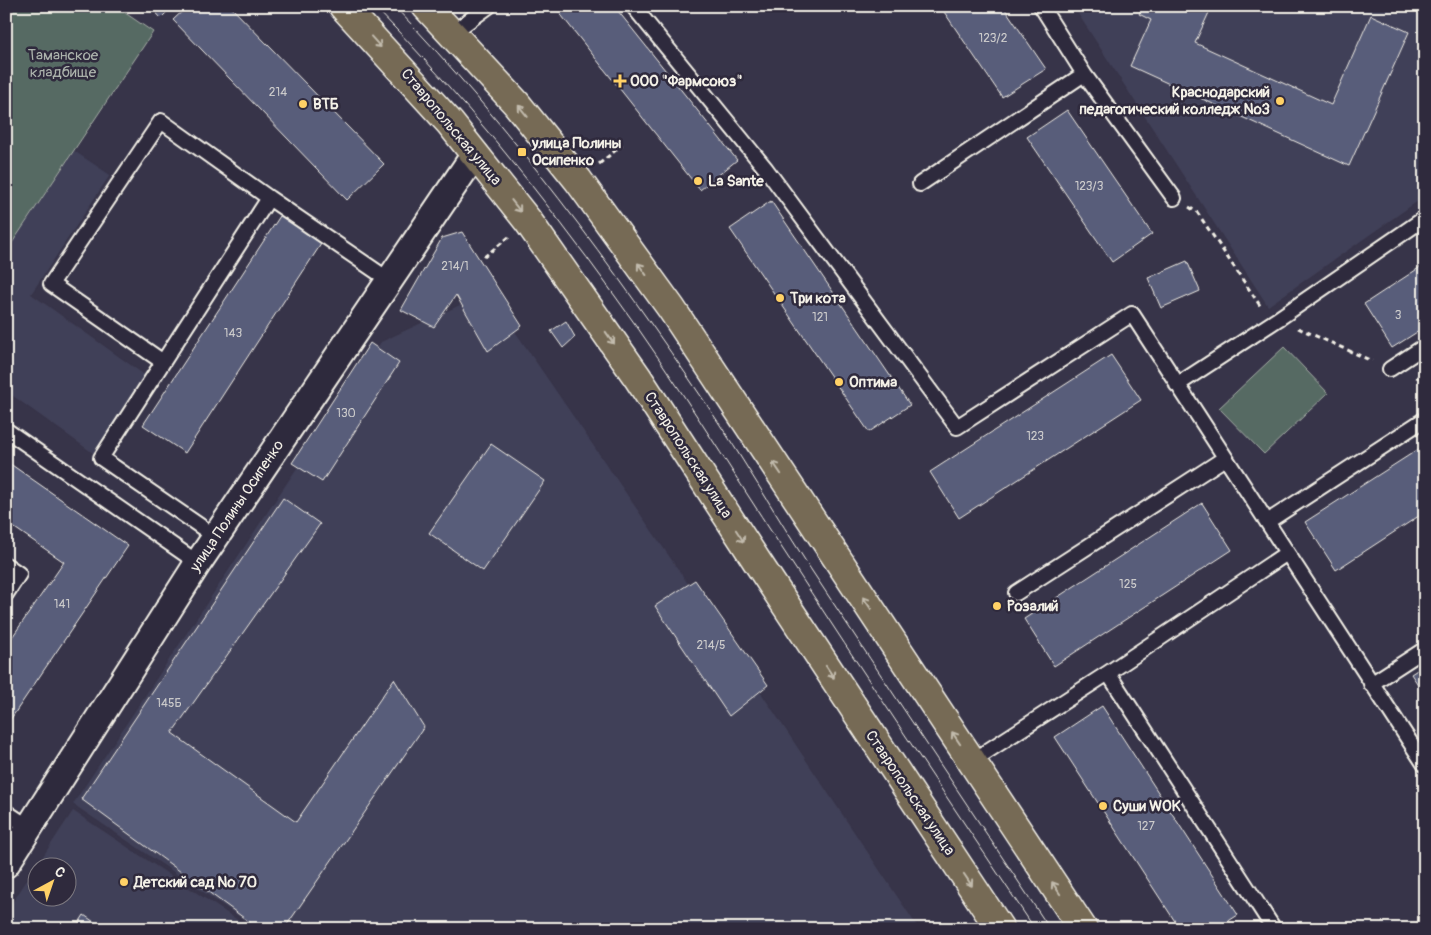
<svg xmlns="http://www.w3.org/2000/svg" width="1431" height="935" viewBox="0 0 1431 935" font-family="Pangolin,sans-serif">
  <rect width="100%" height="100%" fill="#373449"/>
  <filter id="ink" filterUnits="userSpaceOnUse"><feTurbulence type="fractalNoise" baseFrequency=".02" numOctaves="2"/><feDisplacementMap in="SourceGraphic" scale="10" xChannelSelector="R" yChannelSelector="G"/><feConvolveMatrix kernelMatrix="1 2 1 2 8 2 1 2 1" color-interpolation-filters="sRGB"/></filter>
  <g filter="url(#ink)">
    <path fill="#414058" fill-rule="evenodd" d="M1073,6h352v190l-157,110z
      M74,151l36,24 -79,119 115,82 -53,77 -87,-62v-139z
      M488,292l194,283 237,354h-661l-185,-125 308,-462z
      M73,811l178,118h-245v-17zM38,868h30v30h-30z"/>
    <path fill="#576a64" stroke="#a6aea6" d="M6,6h109l38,26 -147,220z
      M1284,347l44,46 -64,61 -45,-46z"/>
    <path fill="#595d7a" stroke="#f4f1e8" d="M150,6h23l-12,12z
      M188,6h42l154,158 -37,36 -174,-180z
      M554,6h60l123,154 -37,30z
      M940,6h63l43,63 -44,28z
      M1143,6h69l-17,37 136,62 40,-90 38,17 -60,134 -219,-100 21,-46 -12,-6z
      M1067,110l85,124 -40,28 -85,-125z
      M771,201l139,204 -41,27 -139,-203z
      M282,213l41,28 -138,212 -42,-28z
      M462,232l60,94 -34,25 -32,-56 -22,32 -33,-17 41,-72z
      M1187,261l13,30 -39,17 -13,-30z
      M1425,264v63l-33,21 -28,-44z
      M566,321l9,16 -12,11 -12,-17z
      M370,343l29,20 -77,119 -30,-19z
      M1111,355l30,45 -182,118 -29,-46z
      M491,444l54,37 -62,90 -54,-38z
      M1425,445v67l-89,58 -31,-48z
      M6,461l122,85 -122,180v-80l58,-84 -58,-40z
      M283,498l37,26 -148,209 124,89 98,-143 30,48 -140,202h-25l-178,-130z
      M1202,503l30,47 -178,116 -30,-47z
      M695,580l73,105 -39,31 -74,-110z
      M1425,665v30l-14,-21z
      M1102,706l136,209 -22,14h-36l-125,-192z
      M84,915l20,14h-29z"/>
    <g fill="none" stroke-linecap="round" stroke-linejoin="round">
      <defs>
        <path id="lane" d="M633,6l133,163 191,258 175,-113 293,451
          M1041,6l43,68 90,124
          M452,33l37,-27
          M920,184l164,-110
          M163,362l-112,-78 110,-163 108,77
          M1390,369l35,-23
          M1177,385l101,-66 147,-101
          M6,430l192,133
          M1267,522l158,-103
          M216,537l-115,-79 168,-260 120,82
          M6,565l13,9 -13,20
          M1016,593l209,-135
          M1108,673l166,256
          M1371,684l54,-35
          M972,761l136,-88 179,-120
          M6,812l24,16"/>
        <path id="street" d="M6,864l192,-301 277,-409"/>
        <path id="primary" d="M343,6l107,117 78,98 110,157 120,185 242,366
          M426,6l90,97 62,77 93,128 412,621"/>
      </defs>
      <use href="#lane" stroke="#f4f1e8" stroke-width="18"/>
      <use href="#street" stroke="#f4f1e8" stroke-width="30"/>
      <use href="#primary" stroke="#f4f1e8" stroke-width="31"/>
      <path stroke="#f4f1e8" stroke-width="3" stroke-dasharray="5 4" stroke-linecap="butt" d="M599,164l23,-19
        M1189,207l8,5 64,95
        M484,257l25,-20
        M1298,328l74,33
        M1416,377l9,2"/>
      <use href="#lane" stroke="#2f2a3d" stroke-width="14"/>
      <use href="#street" stroke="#2f2a3d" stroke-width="26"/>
      <use href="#primary" stroke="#766a54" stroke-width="28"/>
      <path stroke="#f4f1e8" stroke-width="1" d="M374,6c88,90 167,187 241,290 59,81 112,168 167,252 83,128 168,254 253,381
        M394,6c118,122 218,259 313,399 36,53 68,109 103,163 80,121 160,241 240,361"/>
    </g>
    <defs><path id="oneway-shaft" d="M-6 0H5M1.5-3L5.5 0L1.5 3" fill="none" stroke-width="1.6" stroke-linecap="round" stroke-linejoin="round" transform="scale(1.25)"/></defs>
    <g stroke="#c2bbad">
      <use href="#oneway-shaft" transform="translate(376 42) rotate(48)"/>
      <use href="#oneway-shaft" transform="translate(523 111) rotate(-129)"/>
      <use href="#oneway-shaft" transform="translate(516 206) rotate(52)"/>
      <use href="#oneway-shaft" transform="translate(642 269) rotate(-126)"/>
      <use href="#oneway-shaft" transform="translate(610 338) rotate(55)"/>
      <use href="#oneway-shaft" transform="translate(777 468) rotate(-124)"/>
      <use href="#oneway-shaft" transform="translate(740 536) rotate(57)"/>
      <use href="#oneway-shaft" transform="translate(867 603) rotate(-124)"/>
      <use href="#oneway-shaft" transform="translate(830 672) rotate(56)"/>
      <use href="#oneway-shaft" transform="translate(956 738) rotate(-124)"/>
      <use href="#oneway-shaft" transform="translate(968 880) rotate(56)"/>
      <use href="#oneway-shaft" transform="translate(1056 888) rotate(-124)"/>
    </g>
  </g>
  <g fill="#ffd166" stroke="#2f2a3d" stroke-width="2">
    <path d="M617.5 73.5h5v5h5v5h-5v5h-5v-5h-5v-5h5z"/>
    <circle cx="1280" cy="101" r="5"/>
    <circle cx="303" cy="104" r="5"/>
    <rect x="517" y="147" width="10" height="10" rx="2.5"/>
    <circle cx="698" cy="181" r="5"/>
    <circle cx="780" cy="298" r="5"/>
    <circle cx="839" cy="382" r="5"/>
    <circle cx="997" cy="606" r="5"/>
    <circle cx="1103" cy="806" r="5"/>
    <circle cx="124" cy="882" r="5"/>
  </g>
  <g text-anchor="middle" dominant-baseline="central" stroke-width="5" stroke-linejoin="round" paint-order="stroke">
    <g font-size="12" fill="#cdcccc">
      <text x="993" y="38">123/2</text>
      <text x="278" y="92">214</text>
      <text x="1089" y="186">123/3</text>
      <text x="455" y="266">214/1</text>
      <text x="1398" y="315">3</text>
      <text x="820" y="317">121</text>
      <text x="233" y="333">143</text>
      <text x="346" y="413">130</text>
      <text x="1035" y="436">123</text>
      <text x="1128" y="584">125</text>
      <text x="62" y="604">141</text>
      <text x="711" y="645">214/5</text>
      <text x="169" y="703">145Б</text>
      <text x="1146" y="826">127</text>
    </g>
    <g font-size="15" fill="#adb4ad" stroke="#2f2a3d">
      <text x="63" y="55">Таманское<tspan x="63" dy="17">кладбище</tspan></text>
    </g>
    <g font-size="15" font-weight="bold" fill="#f4f1e8" stroke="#2f2a3d" text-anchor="start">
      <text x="630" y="81">ООО "Фармсоюз"</text>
      <text x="1270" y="92" text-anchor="end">Краснодарский<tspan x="1270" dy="17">педагогический колледж №3</tspan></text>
      <text x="313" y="104">ВТБ</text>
      <text x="532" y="143">улица Полины<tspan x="532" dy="17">Осипенко</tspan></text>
      <text x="708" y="181">La Sante</text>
      <text x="790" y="298">Три кота</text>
      <text x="849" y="382">Оптима</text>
      <text x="1007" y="606">Розалий</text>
      <text x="1113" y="806">Суши WOK</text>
      <text x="134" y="882">Детский сад № 70</text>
    </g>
    <g font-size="15" fill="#f4f1e8" stroke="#2f2a3d">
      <text transform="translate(451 127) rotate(50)">Ставропольская улица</text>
      <text transform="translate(688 455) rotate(57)">Ставропольская улица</text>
      <text transform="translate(237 506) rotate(-56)">улица Полины Осипенко</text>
      <text transform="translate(910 793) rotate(56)">Ставропольская улица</text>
    </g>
  </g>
  <rect width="1431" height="935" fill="none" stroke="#2f2a3d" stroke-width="25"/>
  <rect x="12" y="12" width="1406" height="910" fill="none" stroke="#f4f1e8" stroke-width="2" filter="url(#ink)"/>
  <g transform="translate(52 882) rotate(40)"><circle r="24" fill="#2f2a3d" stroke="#7e7a81"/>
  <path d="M0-4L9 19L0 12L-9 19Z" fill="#ffd166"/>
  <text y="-8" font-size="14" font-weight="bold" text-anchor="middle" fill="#f4f1e8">С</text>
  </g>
</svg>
